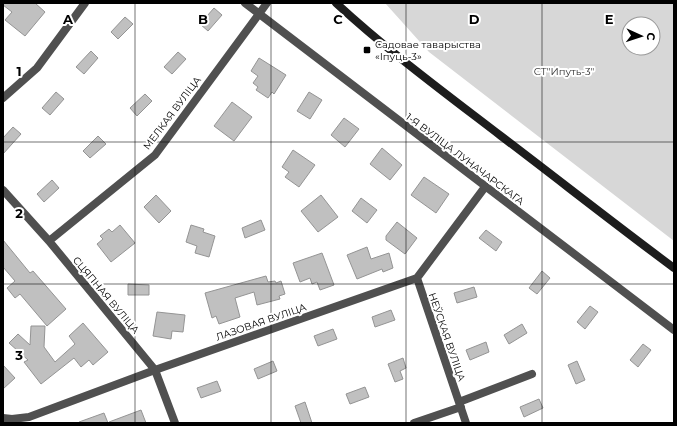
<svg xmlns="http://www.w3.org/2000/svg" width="677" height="426" viewBox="0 0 677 426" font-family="Montserrat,sans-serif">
  <rect width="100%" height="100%" fill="#fff"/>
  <path fill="#d7d7d7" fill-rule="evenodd" d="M385,3h289v238l-245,-189zM629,24h24v24h-24z"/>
  <path fill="#c0c0c0" stroke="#949494" d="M3,3h32l10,9 -20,24 -20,-16 7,-8 -9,-7z
    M214,8l8,7 -14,16 -8,-7z
    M125,17l8,7 -15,15 -7,-7z
    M91,51l7,7 -14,16 -8,-7z
    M178,52l8,7 -14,15 -8,-7z
    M259,58l27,17 -12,19 -2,-2 -4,6 -12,-8 2,-3 -5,-4 5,-7 -7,-5z
    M56,92l8,7 -14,16 -8,-7z
    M309,92l13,8 -12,19 -13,-8z
    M145,94l7,7 -15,15 -7,-8z
    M232,102l20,15 -18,24 -20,-15z
    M344,118l15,11 -14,18 -14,-12z
    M13,127l8,7 -18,20v-16z
    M98,136l8,8 -16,14 -7,-7z
    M382,148l20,17 -12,15 -20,-16z
    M293,150l22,15 -16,22 -14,-10 4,-5 -7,-5z
    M424,177l25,17 -13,19 -25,-18z
    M52,180l7,8 -15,14 -7,-8z
    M156,195l15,16 -12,12 -15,-16z
    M321,195l17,22 -20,15 -17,-21z
    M361,198l16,12 -10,13 -15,-12z
    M261,220l4,10 -20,8 -3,-10z
    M397,222l20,16 -12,16 -19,-14v-4z
    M120,225l15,18 -24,19 -14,-18 6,-5 -3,-3 9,-7 3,3z
    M191,225l13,4 -1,3 12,4 -6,21 -14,-4 2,-7 -11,-4z
    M486,230l16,12 -6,9 -17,-13z
    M3,240l27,33 3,-2 33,38 -19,17 -27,-32 -5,4 -8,-10 8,-7 -12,-14z
    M367,247l4,12 18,-6 4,15 -10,4 -1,-3 -25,10 -10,-24z
    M322,253l12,32 -14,5 -3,-8 -5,2 -2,-6 -10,4 -7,-19z
    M542,271l8,7 -13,16 -8,-6z
    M266,276l2,6 7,-1 1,2 5,-2 4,13 -6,2 1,3 -23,6 -3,-13 -19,6 5,19 -21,7 -3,-8 -4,2 -7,-25z
    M128,284l21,1v10h-21z
    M474,287l3,10 -20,6 -3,-10z
    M590,306l8,6 -13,17 -8,-7z
    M391,310l4,10 -20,7 -3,-10z
    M157,312l28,3 -2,17 -11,-1 -1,8 -18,-3z
    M83,323l25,29 -15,13 -4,-5 -8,7 -7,-9 -33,26 -17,-22 4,-2 -19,-17 9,-9 12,11 1,-19h14l-1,21 11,15 20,-18 -6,-8z
    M522,324l5,9 -18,11 -5,-9z
    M333,329l4,10 -19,7 -4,-10z
    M486,342l3,10 -19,8 -4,-10z
    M643,344l8,6 -13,17 -8,-7z
    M403,358l3,10 -6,3 3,8 -8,3 -7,-18z
    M273,361l4,10 -19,8 -4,-10z
    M577,361l8,19 -9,4 -8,-19z
    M3,365l12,13 -12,11z
    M217,381l4,10 -20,7 -4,-10z
    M365,387l4,10 -19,7 -4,-10z
    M539,399l4,9 -19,9 -4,-10z
    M305,402l7,21h-11l-6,-17z
    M141,410l5,13h-37v-1z
    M104,413l4,10h-29v-1z"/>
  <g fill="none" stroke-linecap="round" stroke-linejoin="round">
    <path stroke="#505050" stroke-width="8" d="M245,3l429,327
      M3,98l34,-30 48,-65
      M3,190l46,51 106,129 20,53
      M49,241l106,-86 112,-152
      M417,278l49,145
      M459,402l73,-28
      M3,418l9,1 17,-2 126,-47 262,-92 68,-91
      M414,423l47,-16"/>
    <path stroke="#1d1d1d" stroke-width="8" d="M336,3c52,48 109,90 165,133 58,44 115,89 173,132"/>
  </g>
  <path fill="none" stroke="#000" stroke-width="1" stroke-opacity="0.55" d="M135,3v420M271,3v420M406,3v420M542,3v420M3,142h671M3,284h671"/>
  <rect fill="#000" stroke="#fff" stroke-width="1.5" x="363" y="46" width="8" height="8" rx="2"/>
  <g text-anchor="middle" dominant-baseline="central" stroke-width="4" stroke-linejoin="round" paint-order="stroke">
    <g font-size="10" fill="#000" stroke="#fff" text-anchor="start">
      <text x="375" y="44">Садовае таварыства<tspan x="375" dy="12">«Іпуць-3»</tspan></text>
    </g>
    <g font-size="10" fill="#2e2e2e" stroke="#fff">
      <text x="564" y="71">СТ"Ипуть-3"</text>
    </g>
    <g font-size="10" fill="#000" stroke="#fff">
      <text transform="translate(172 113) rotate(-53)">МЕЛКАЯ ВУЛІЦА</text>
      <text transform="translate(465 159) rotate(37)">1-Я ВУЛІЦА ЛУНАЧАРСКАГА</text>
      <text transform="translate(106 295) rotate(50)">СЦЯПНАЯ ВУЛІЦА</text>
      <text transform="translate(261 322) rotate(-19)">ЛАЗОВАЯ ВУЛІЦА</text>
      <text transform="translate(447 337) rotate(71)">НЕЎСКАЯ ВУЛІЦА</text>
    </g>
  </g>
  <g font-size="13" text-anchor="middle" font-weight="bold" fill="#000" stroke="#fff" stroke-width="4" stroke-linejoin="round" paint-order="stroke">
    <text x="68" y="24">A</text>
    <text x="203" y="24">B</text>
    <text x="338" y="24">C</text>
    <text x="474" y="24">D</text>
    <text x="609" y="24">E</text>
    <text x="19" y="76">1</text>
    <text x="19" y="218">2</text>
    <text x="19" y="360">3</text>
  </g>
  <rect width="677" height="426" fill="none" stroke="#000000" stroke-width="8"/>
  <g transform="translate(641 36) rotate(93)"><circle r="19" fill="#ffffff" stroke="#999999"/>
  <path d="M0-3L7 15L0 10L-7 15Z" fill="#000000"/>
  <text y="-6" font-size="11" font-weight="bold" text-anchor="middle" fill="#000000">С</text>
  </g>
</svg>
